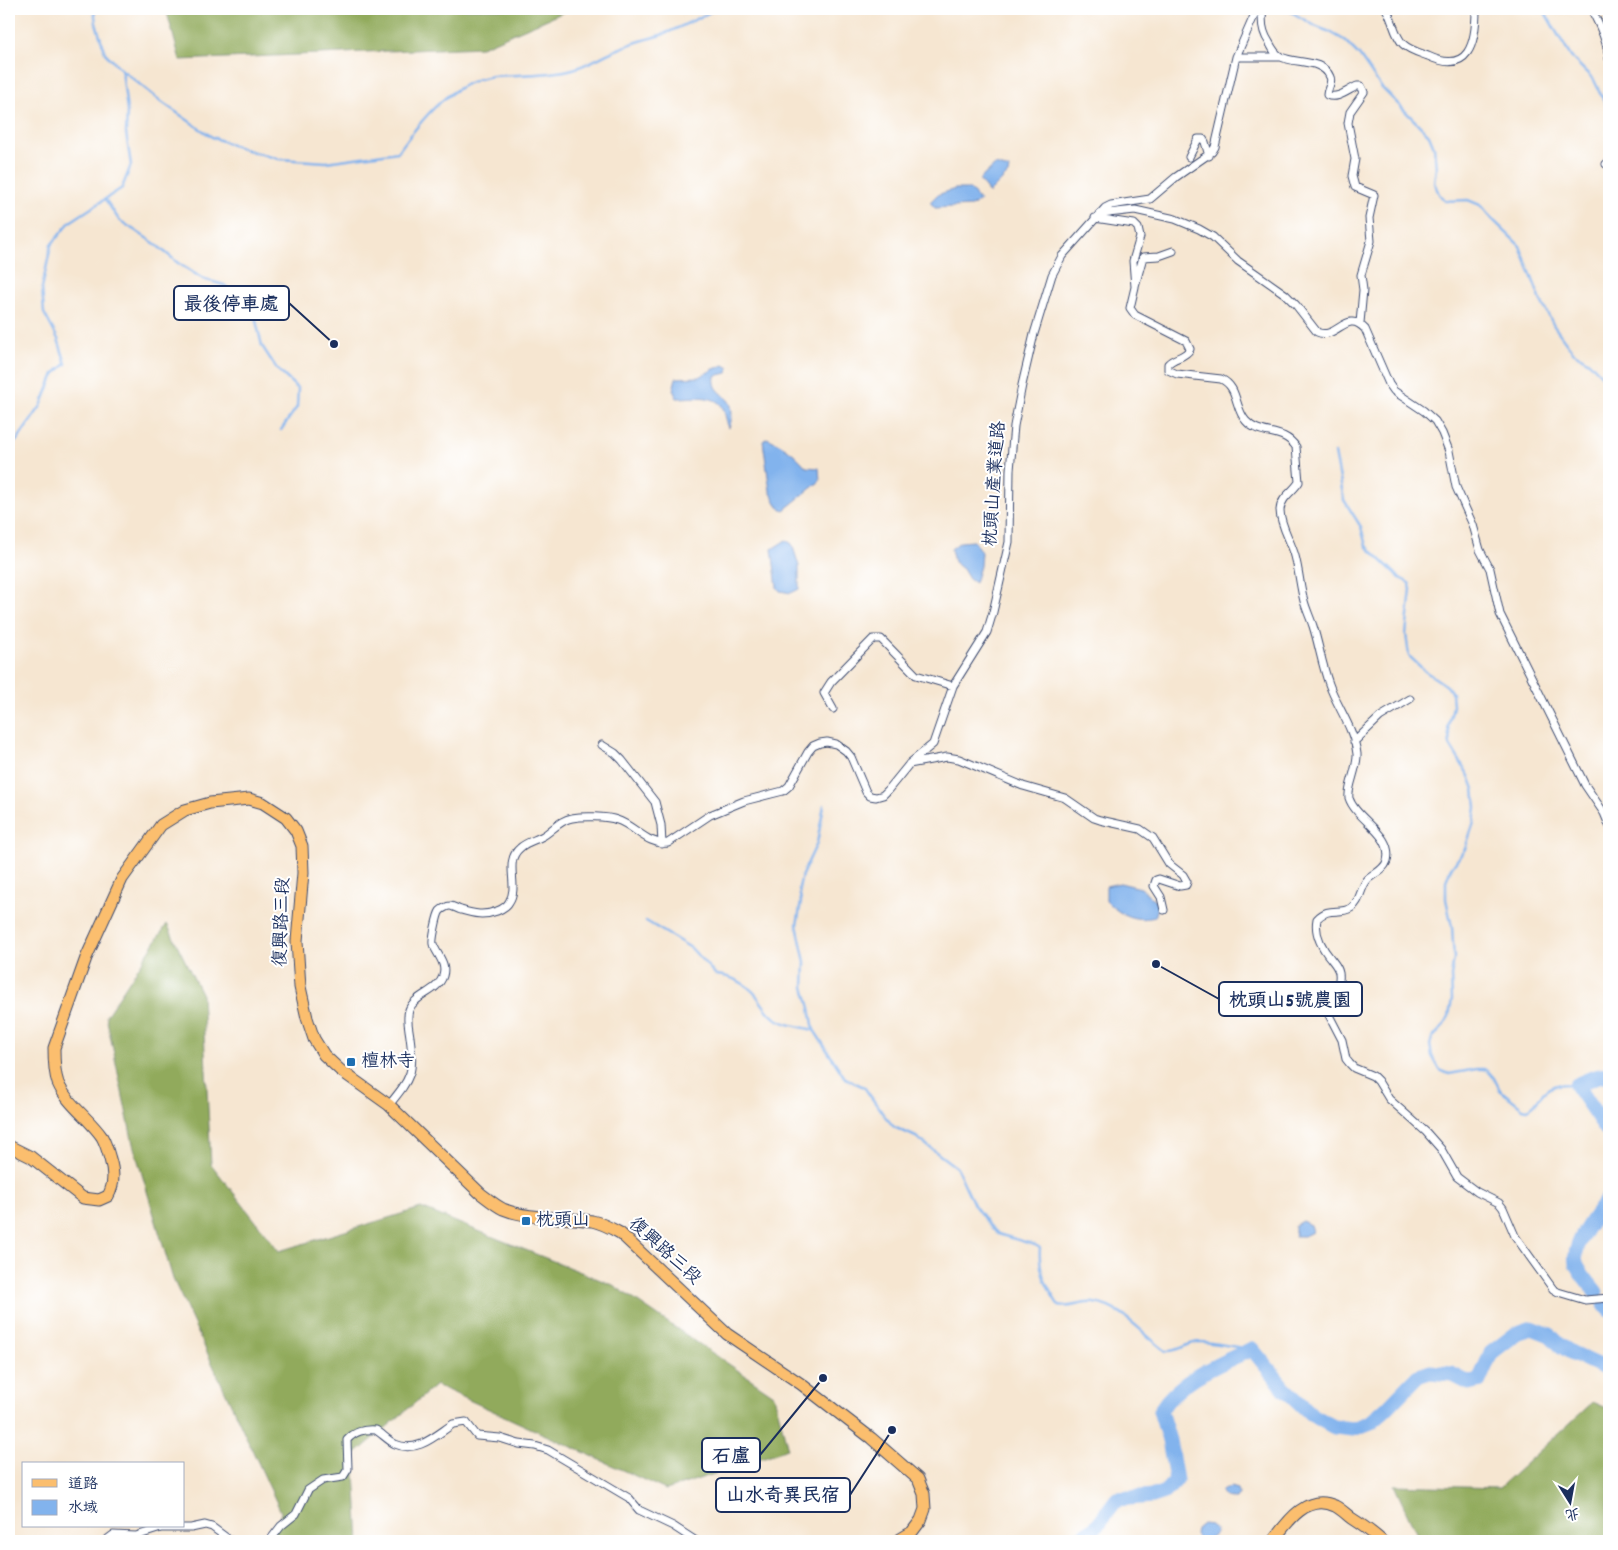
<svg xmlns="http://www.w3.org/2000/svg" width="1618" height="1550" viewBox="0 0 1618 1550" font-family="Dekko,'LXGW WenKai TC',sans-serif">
  <rect width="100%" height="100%" fill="#fff"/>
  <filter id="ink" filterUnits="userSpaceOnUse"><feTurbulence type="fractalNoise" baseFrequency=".02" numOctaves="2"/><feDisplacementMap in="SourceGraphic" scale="10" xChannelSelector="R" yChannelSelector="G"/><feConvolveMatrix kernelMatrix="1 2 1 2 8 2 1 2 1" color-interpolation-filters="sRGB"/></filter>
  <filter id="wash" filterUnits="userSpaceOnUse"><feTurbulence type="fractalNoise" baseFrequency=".0096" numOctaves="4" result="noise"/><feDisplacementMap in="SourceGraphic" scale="20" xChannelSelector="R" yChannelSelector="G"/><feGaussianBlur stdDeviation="1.12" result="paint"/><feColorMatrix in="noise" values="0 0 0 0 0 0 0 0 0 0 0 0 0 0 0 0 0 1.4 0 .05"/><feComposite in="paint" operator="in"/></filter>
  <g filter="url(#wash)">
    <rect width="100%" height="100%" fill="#f6e6d1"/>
    <path fill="#91aa5c" stroke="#566c5d" d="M166,9h405l-89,38 -302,13z
      M167,924l35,71 9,169 68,87 142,-43 192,77 161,110 14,54 -122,41 -230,-105 -82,70 5,86h-86l8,-29 -108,-233 -40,-135 -27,-128z
      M1593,1402l16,7v132h-189l-26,-56 105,3z"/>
    <path fill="#82b3ed" stroke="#4e71a6" d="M995,165l14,4 -1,5 -19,19 -10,-13z
      M955,189h15l10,12 -9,5 -36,2 -5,-6 7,-7z
      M724,365l5,3 -2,5 -12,3c-2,14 6,15 13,24 6,7 4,20 1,28 -3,-6 -4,-18 -8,-23 -9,-11 -32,-7 -44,-7l-4,-8 3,-12 23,-1 15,-8z
      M767,438c16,7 28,15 39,29l13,1 1,13 -36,29 -6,-3 -8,-16 -7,-50z
      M786,540l6,4 7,22v23l-8,4 -11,-2 -3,-4 -5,-38z
      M974,541l7,11 -1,14 -5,17 -6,-4 -6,-10 -9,-7 -3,-13 9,-7z
      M1120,883l21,5 18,16 -4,13c-20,5 -35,-2 -49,-16v-15z
      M1302,1221l8,4 2,7 -8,4h-9v-11z
      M1231,1487l7,2 1,5 -3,5c-8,0 -12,0 -15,-8l2,-2z
      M1202,1524l9,1 4,5 1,4 -9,7h-8l-4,-7 1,-5z"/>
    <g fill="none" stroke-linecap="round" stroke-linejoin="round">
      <path stroke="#82b3ed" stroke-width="2.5" d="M1286,9l31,18 13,5 14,8 15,15 22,32 48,48 5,12 2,21 -2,14 5,12 6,7 23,-1 12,5 12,14 28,27 21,55 13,25 19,26 16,10 20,21
        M1543,9l28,48 23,23 15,31
        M122,70l41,33 49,34 31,12 36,10 47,3 72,-10c23,-32 53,-71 95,-76 25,-2 51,0 76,-6 18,-4 35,-16 52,-22 13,-6 27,-9 40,-13 19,-7 37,-17 55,-26
        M105,199l14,21 35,23 24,20 25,16 21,6 29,23 9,38 15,23 21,20 -1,18 -16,23
        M1609,344l-3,3 3,28
        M9,449l9,-10 23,-33 13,-32 12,-10 -8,-25 -14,-26 -2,-25 9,-43 19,-23 52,-34 9,-23 -5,-32 1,-22 -5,-41 -17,-17 -9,-30 -2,-14
        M1335,453l9,47 17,27 5,19 34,32 9,5 2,6 -5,45 3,22 17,16 21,14 5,7 1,13 -5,21 2,18 19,31 5,13 2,18 -2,15 -9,27 -15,21 -4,11v18l6,28 2,32 -3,17 1,23 -3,17 -7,12 -10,10 -2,7 2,11 8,14 9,4 28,-5h7l4,2 6,7 6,12 23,18 4,1c7,-2 8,-6 12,-11 10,-14 21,-15 37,-13
        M824,805l-7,38 -15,32 -3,13 2,14 -4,23 8,37 -1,25 6,21 4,22 31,48 19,9 19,27 11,13 22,10 41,31 17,37 14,19 10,10 37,11 5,3c-2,22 7,40 19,58 12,3 22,-5 35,-3 29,4 49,32 72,48 15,1 21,-9 34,-9 16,0 35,6 52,7
        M646,921l45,27 25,27c15,1 30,8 40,20 7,9 13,21 24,26 10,5 23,6 33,9"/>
      <path stroke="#82b3ed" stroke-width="15" d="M1609,1074l-14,3 -19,8 33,48
        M1596,1292c-5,-7 -18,-21 -20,-29 -5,-18 22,-52 33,-66
        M1605,1305l4,5
        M1074,1541c25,-12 26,-21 43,-42l36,-3 12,-4 11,-12 -7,-40 -9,-29c19,-32 60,-47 92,-62l32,39 28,27 22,12 19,2 18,-7 15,-13 32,-33 12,-4 21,2 18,9 10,-2 12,-28 26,-20 15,-5 18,7 11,11 11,7 30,14 7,1"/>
    </g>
  </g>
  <g filter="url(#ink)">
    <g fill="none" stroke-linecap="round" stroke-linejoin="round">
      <defs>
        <path id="street" d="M1263,9c-2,12 -1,23 6,33 3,6 6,12 12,15 15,7 42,2 49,20 3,6 -3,11 -3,18 10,5 21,-5 30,-9h4l3,6 -14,20 -2,11 7,36 -3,17 3,11 19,8 -5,23 2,23 -10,34 2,15 -3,33
          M1386,9c7,10 8,26 17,35 6,6 17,9 25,12 41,19 48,-13 48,-47
          M1591,9c9,16 16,31 18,50
          M1236,57h45
          M1189,157l9,-18h5l2,3 4,14
          M1606,164l3,2
          M1099,214l36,-4 40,9 24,10 14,8 25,24 47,33 11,11 21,27c20,9 29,-24 48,-3l24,55 5,7 30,20 11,10 7,12 7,18 7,36 17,38 7,25 10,19 10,45 85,171 19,28 5,12
          M1095,218l39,6 4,4 2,9 -7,24 2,26 -5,21 5,7 51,26 4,8c-5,9 -16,8 -22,15v6l9,4 44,5c18,8 13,29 25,42 14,16 37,6 50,26l3,35c-6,10 -18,15 -19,28 0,15 11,31 15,46 4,15 5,30 9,45 2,8 6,16 9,25 6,19 9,39 16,58 8,23 25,44 28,70 1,13 -10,34 -8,44 7,22 45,36 38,63 -3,9 -12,12 -19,18 -8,8 -7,23 -17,29 -12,7 -22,-2 -34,11 -3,15 5,29 14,40 3,4 7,8 8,14 2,14 -7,28 -10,42l13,25 4,19 4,5 4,4 19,8 5,5 11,18 37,33 15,17 16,28 20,15 22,11 4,5 12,28 38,53 5,3 27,8 24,-2
          M1135,286l8,-29 16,-1 14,-5
          M833,709l-9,-16 7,-11 42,-43h8l35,36 37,11
          M1354,742l26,-25 30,-18
          M602,745l13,8 7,7 33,42 6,23 1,19
          M909,764l38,-7 12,2 64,27 42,12 29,20 6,2 40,9 13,9 16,26 14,11 4,7 -1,3 -6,1 -21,-7 -3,1 -2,6 7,11 3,13
          M389,1105c22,-27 26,-33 21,-68 -1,-9 -4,-18 -1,-27 5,-15 29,-18 34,-34 4,-13 -6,-21 -10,-32 -1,-4 4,-29 7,-33 2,-2 7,-5 10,-5 3,0 7,3 11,4 13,4 23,6 36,1 5,-2 10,-5 12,-9 11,-16 -6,-40 11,-54 6,-6 16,-8 23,-12 10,-6 17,-16 29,-18 10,-2 35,-2 45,2 17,5 31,26 51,23l42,-28 34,-14 39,-10 6,-5 19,-34 5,-6 7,-3 7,-1 9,2 10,7 5,6 15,35 4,4 6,1 7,-2 5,-5 22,-27 23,-19 20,-58 34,-54 6,-20 16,-70 1,-72 4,-44 8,-41 12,-51 18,-59 10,-19 43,-48 6,-3 39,-6 26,-22 36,-25 3,-5 21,-90 21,-48
          M105,1541l8,-6 23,1 25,-8h30l14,-3 7,2 19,14
          M267,1541l4,-2 10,-13 15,-12 12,-24 15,-10 20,-3 5,-8 -1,-29c8,-9 17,-11 29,-10 6,4 13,11 19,14 22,10 41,-9 58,-20l13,-2 11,14 23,2 19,6 16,2 13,4 81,48 10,12 34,16 23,15"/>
        <path id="primary" d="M9,1146l22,11 52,41 16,2 9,-4c7,-12 6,-24 2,-37 -2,-7 -4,-15 -8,-22 -13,-19 -35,-33 -44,-54 -4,-11 -4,-24 -4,-35l32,-90 36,-79 39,-54 24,-15 25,-7 39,-4 14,4 23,15 10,13 6,15 1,27 -6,68 3,46 7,31 7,21 10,16 16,15 49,35 91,88c8,6 15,12 23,16 27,11 60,7 89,12 10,2 19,7 28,12l107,101 74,50 70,54 47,41 6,15 1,15 -4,11 -9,12 -15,9
          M1273,1541c14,-19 34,-48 62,-35 6,3 11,8 16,12 11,7 21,14 31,23"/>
      </defs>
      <use href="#street" stroke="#3c4a6f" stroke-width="9"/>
      <use href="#primary" stroke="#3c4a6f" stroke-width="13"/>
      <use href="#street" stroke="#fff" stroke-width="7"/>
      <use href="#primary" stroke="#fbbe6e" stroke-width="11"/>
    </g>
  </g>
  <g fill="#1f6fb2" stroke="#fff" stroke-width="2">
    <rect x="346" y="1057" width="10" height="10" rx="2.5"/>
    <rect x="521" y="1216" width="10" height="10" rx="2.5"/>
  </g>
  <g text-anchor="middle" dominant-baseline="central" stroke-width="4" stroke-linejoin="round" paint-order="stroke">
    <g font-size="18" fill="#1b2f5e" stroke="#fff">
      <text transform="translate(996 484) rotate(-86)">枕頭山產業道路</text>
      <text transform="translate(283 922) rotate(-88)">復興路三段</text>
      <text transform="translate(664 1252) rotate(42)">復興路三段</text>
    </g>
    <g font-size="18" fill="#1b2f5e" stroke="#fff" text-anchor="start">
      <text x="361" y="1062">檀林寺</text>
      <text x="536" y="1221">枕頭山</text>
    </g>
  </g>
  <path fill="none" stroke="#1b2f5e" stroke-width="2" d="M334 344L289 303M1156 964L1219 999M823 1378L760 1455M892 1430L850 1495"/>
  <g fill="#1b2f5e" stroke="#fff" stroke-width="2">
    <circle cx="334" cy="344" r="5"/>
    <circle cx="1156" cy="964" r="5"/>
    <circle cx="823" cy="1378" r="5"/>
    <circle cx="892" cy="1430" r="5"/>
  </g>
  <g fill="#fff" stroke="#1b2f5e" stroke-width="2">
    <rect x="174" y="286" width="115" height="34" rx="5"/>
    <rect x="1219" y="982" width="143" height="34" rx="5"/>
    <rect x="702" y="1438" width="58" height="34" rx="5"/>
    <rect x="716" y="1478" width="134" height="34" rx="5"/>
  </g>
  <g font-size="19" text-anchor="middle" font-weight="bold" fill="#1b2f5e">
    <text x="231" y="310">最後停車處</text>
    <text x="1290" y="1006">枕頭山5號農園</text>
    <text x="731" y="1462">石盧</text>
    <text x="783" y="1501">山水奇異民宿</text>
  </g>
  <rect width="1618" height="1550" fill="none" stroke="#fff" stroke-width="30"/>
  <rect x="22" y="1462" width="162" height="65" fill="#ffffff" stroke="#a4acbf"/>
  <rect x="32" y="1479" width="25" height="8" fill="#fbbe6e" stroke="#a4acbf"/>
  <text x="68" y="1488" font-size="15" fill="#1b2f5e">道路</text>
  <rect x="32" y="1500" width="25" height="15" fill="#82b3ed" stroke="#a4acbf"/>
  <text x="68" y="1512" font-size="15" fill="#1b2f5e">水域</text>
  <g transform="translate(1570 1502) rotate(169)" stroke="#ffffff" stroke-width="4" paint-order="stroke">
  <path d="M0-4L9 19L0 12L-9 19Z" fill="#1b2f5e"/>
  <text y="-8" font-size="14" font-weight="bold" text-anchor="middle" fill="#1b2f5e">北</text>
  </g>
</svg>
